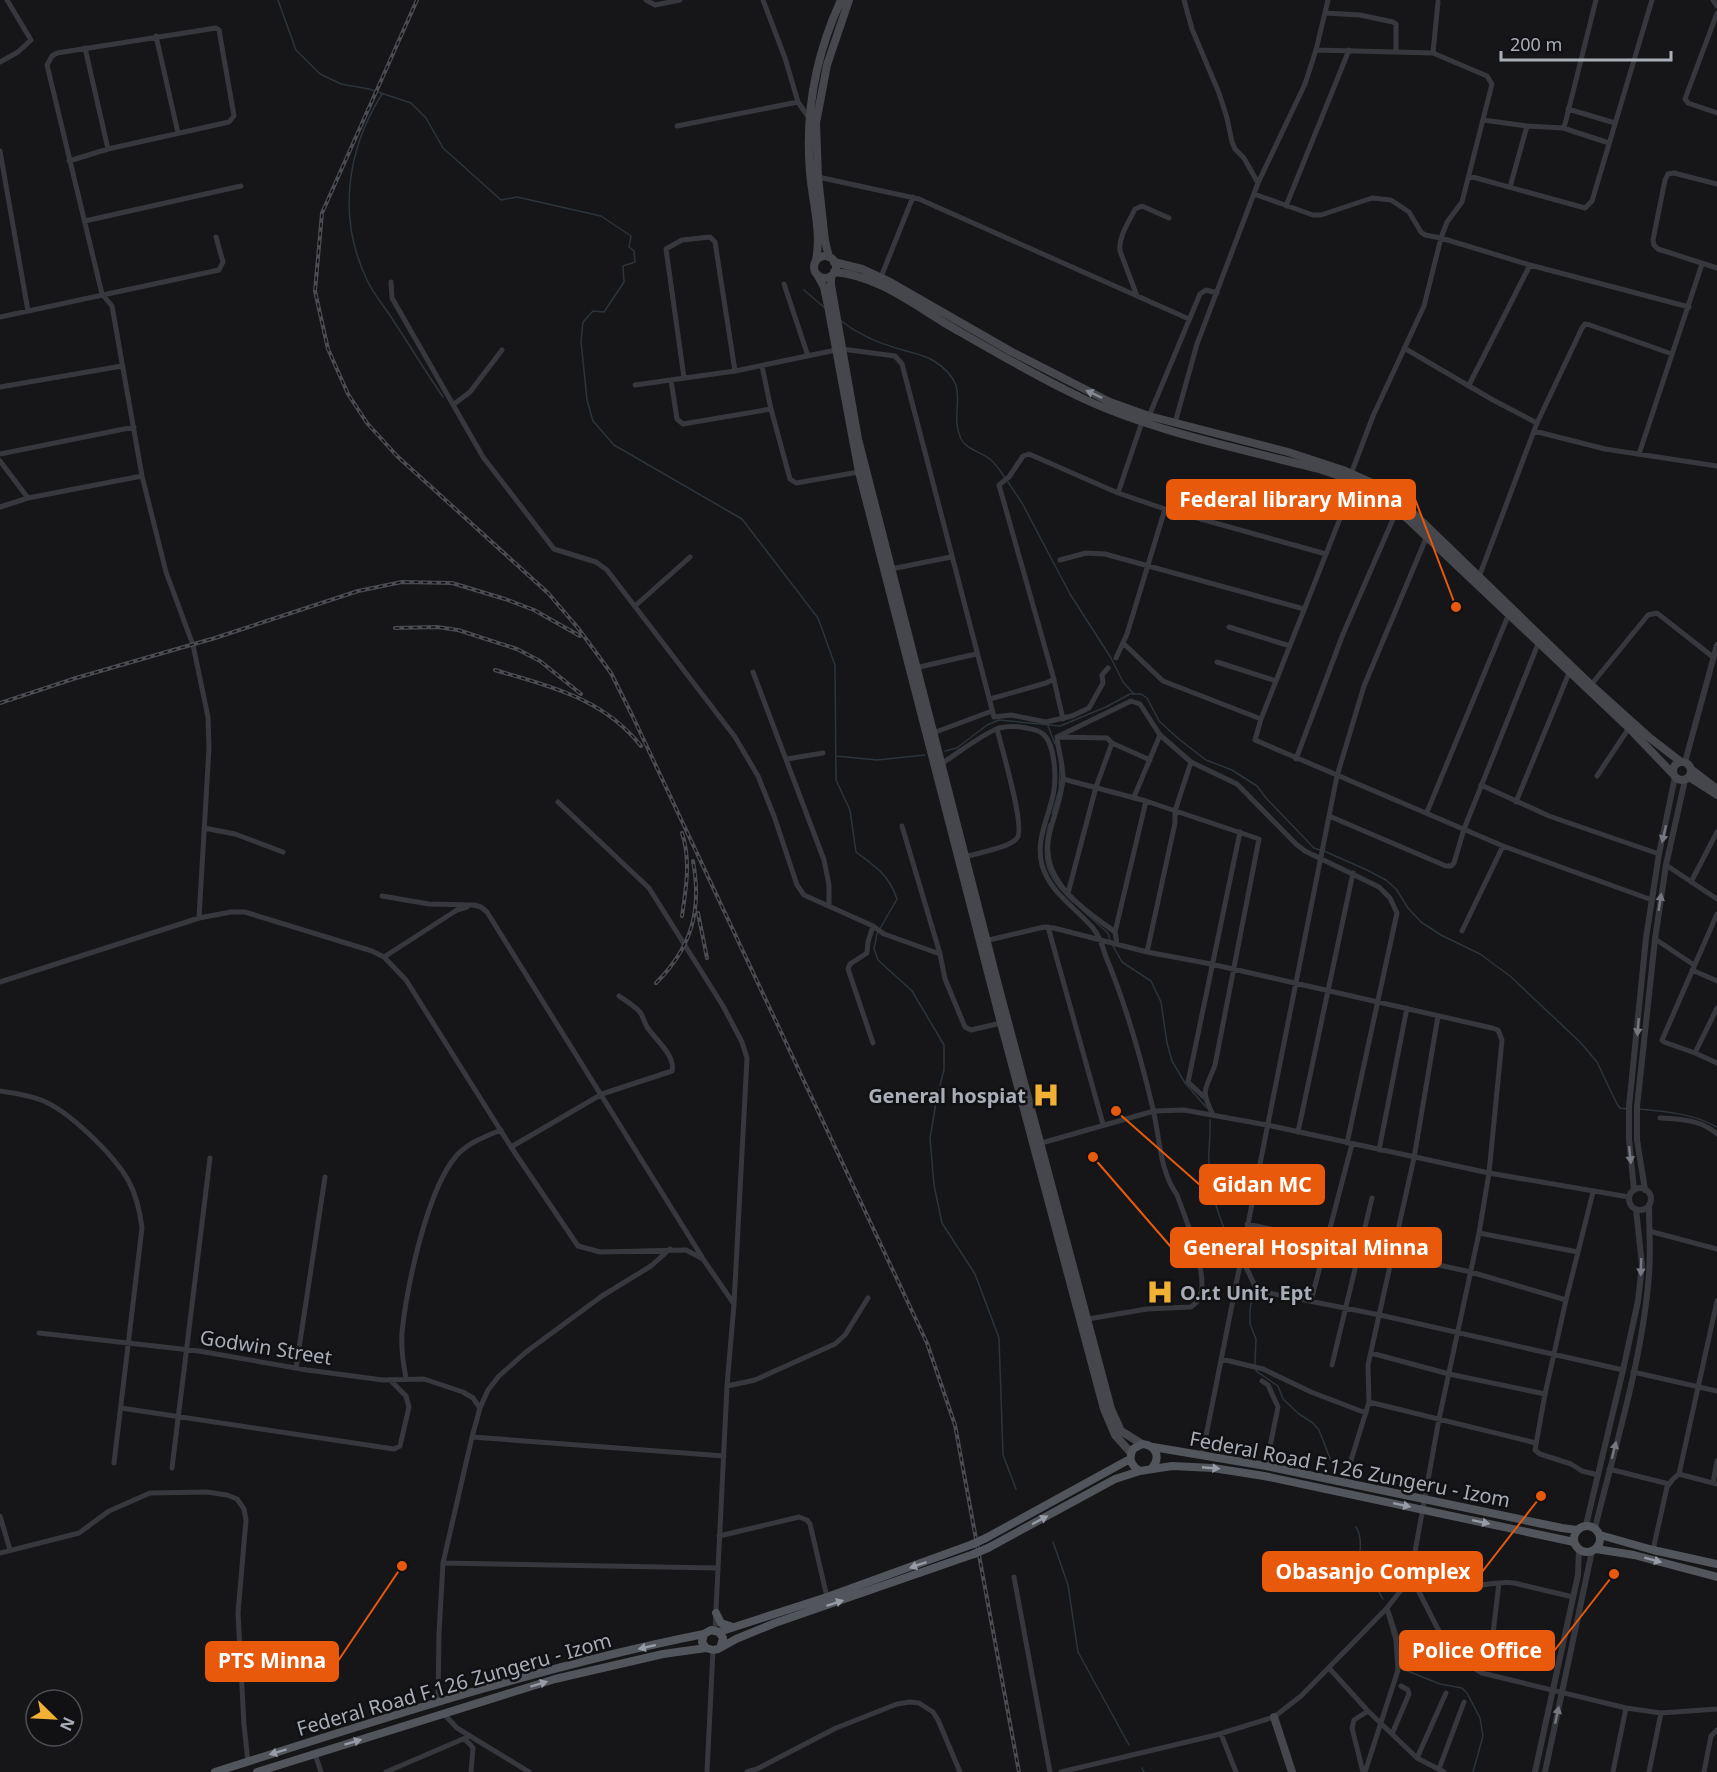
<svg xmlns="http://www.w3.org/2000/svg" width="1717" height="1772" viewBox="0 0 1717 1772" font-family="'Noto Sans',sans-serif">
  <rect width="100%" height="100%" fill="#161618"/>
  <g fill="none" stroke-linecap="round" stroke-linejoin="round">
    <path stroke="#2c353c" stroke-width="1.5" d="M278,0l18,50 24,24 21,10 28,5 42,14 15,15 17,30 58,52 16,-3 84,19 30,20 -2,11 5,4 1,11 -12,4 1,16 -20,30 -11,-1 -10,11 -2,19 6,59 6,21 21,24 128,74 76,99 17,47 1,115 14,30 6,42c20,15 33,23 41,47l-20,35 -3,15 4,11 34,31 32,54v25l-7,27 -7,41 4,47 8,38 33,51 24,64 4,117 13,34
      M382,94c-36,57 -45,126 -14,188 6,13 17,25 25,38 17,26 33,52 50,77
      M804,290l22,19
      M841,321c18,14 37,22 58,28 13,4 24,5 35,12 41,26 13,49 27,78 6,11 21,13 30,21 6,5 10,12 14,18
      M1008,482l14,21 48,91 41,64 12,24 11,12
      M1048,726l7,18
      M945,751l12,-3 30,-23 12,-5 61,6 46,-19 24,-13h11l6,4 12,23 21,19 26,20 26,10 25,16 9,12 48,50 6,2
      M836,756l41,4 48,-5
      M1052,814l7,-24 1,-24
      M1049,824c-9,36 -3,53 24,78
      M1324,851l43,19 19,10 10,9 12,19 13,14 20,13 39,19 30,22 71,67 16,19 20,42 3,4 8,1
      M1079,907l29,26 2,7
      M1112,944l10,18 29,19 10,21 6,41 5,18 13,22 21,24
      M1638,1109c27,2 56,5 79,18
      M1210,1120c1,15 -2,28 -1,43 1,29 11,59 24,85l5,2
      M1255,1364l1,-25 -6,-15v-13l2,-14 5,-5
      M1256,1369v2l22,15 5,13 16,15 14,9 6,7 17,44
      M1356,1527c10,15 -2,36 9,51 1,1 6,4 7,5 5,4 8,11 11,16
      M1053,1542l15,43 10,67 51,93
      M1391,1614l9,28 1,23 4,5 35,14 22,4 5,5 13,25 3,18 -10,36
      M1142,1768l2,4"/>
    <path stroke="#37383d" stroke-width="5" d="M646,0l9,5 25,-5
      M763,0l22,58 13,44 11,16
      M1184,0l8,29 27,64 8,25 5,24 3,7 9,9 14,25
      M1713,0l4,6
      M1325,13l35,2 33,7 3,2v27
      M1717,13l-32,86 3,4 29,10
      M156,36l22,97
      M85,48l23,101
      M1316,50l117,3 54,23 5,8 -30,118 -15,20 -6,16 -17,68 -51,110 -22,58
      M1433,53l5,-51
      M0,62l18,-10 13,-12 -24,-40
      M1568,109l47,14
      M1483,120l44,6 36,2 2,-4 31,-124
      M677,126l121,-24
      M1563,128l46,15
      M0,151l28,160
      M69,161l39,-12 121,-27 5,-6 -15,-86 -3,-2 -159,25 -5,3 -5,9 55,229 10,12 30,170 24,96 27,73 15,72 1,31 -10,170
      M1469,176l116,32 7,-7 60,-201
      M818,177l101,22 270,120
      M1717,184l-43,-11 -6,1 -3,6 -12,60 1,5 4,4 59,19
      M1510,187l17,-61
      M1254,194l59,21h8l51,-17 19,2 18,12 12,20 4,3 16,3 89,27 159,42
      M1286,206l63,-156
      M85,221l156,-35
      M881,277l32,-80
      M391,282l1,16 91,159 71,92 42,13 11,8 128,167 23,39 16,40 23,69 7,10 69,31 11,8 56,20
      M784,284l24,72
      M1137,296l-17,-45c-2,-14 9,-29 15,-42l7,-3 27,12
      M0,317l219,-47 4,-8 -7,-25
      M1404,348l89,52 44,23
      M842,349l53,7 7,8 92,353 17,-2 35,7 26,-6 17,-8 14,-25 -1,-8 6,-7
      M762,366l9,43 19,70 6,4 63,-11
      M684,378l-18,-129 16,-9 28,-3 5,5 20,129
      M671,380l6,39 6,5 88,-15
      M635,385l100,-14 101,-21
      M1469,385l61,-120
      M0,387l122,-21
      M454,404l16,-12 32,-42
      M1149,416l51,-122 6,-4 11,3
      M1175,423l22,-79 61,-161 47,-99 11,-34 12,-50
      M1534,431l71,18 112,17
      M0,454l134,-27
      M1639,454l63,-190
      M0,461l28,37 114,-22
      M1354,483l-93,236 -6,21 248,106 149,54
      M1118,493l24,-71
      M0,507l28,-9
      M1060,560l26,-7 19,1 199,55
      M891,569l60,-12
      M1479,577l58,-154 45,-95 3,-4 5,1 82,29
      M635,606l55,-49
      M1229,627l61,19
      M1123,643l40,38 98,38
      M1116,658l11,-24 38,-125
      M1217,662l59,19
      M915,668l61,-14
      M753,672l71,188 5,25v20
      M1591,685l57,-70 9,-2 56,44
      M990,699l56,-16 8,-4
      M1063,719l-10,-43 -54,-191 10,-8 14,-21 6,-2 89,39 47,16 161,45
      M933,733l59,-22
      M1057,737l74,-36 9,3 20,31 31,27 46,22 59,60 9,7 74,36 11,11 7,15 -50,230
      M1057,737c1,13 6,26 6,41 -1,20 -10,38 -14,58 -10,45 35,73 66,96
      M1059,737l48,1 5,5 38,17
      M787,759l36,-6
      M1296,759l47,-125 54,-124
      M941,764c16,-10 41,-30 58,-36 9,-2 18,-2 27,0 5,1 13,2 17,6 12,10 13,42 11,56 -4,26 -19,48 -12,75 8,28 33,42 51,63 6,7 10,19 13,29 20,48 35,101 47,152 7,29 6,60 24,86 8,22 32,80 23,101 -1,5 -5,8 -9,11l-44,2 -59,10
      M1597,776l32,-48
      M1063,779l83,22 113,38 -44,226c-10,27 -15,23 -2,50
      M1481,785l68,31 110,38
      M1134,797l26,-62
      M558,802l91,86 74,118 19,36 5,16 -13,246 -7,82 -12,244
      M1516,802l53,-129
      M1427,812l81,-196
      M1329,816l117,50h5l3,-3 10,-34 74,-185
      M902,826l38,128 5,25 20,48 6,3 30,-7
      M204,828l31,6 48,18
      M965,857c12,-4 44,-9 52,-19 9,-10 -16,-92 -20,-109
      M1666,865l51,34
      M1691,882l26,-50
      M1068,893l28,-106 16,-44
      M382,896l47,8 45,1 7,2 6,5 215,345
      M1717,914l-55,126 2,2 31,11 22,10
      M873,926l-5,16 -1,11 -17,11 -2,5 25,74
      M1048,927l55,197
      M1462,931l41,-85
      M1655,939l39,26
      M985,941l59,-14 10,1 93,24 64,12 281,64 6,2 4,10 -13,133 -10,60 -40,186 -28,155 -6,11 -18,23 -86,88 -27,21 -58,18 -155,37
      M1117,944l-2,-12 31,-131
      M1147,952l28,-129v-12l16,-49
      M384,957l73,-47 10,-3
      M1692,970l25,11
      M0,982l199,-64 32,-6h14l127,39 12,6 22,23 105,167 67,99 22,6 86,-2 17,9 31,45
      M1695,1053l22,-45
      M0,1091c14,2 28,4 41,9 27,10 72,54 87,80 8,14 12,32 14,48l-28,235
      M1204,1097l-16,-15 52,-250
      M1660,1118c20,1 42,2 57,16
      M1298,1132l55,-259
      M1038,1144l116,-33 30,-1 83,15 222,48 140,24
      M511,1147l91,-53 70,-23c4,-15 -17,-32 -25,-44 -3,-5 -4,-12 -8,-16 -6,-6 -13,-10 -20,-15
      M1379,1150l28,-142
      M1593,1192l-27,108 -21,94 -10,56 5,4 31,10 11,7 16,4
      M1247,1224l224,48 95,28
      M1649,1231l68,18
      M1479,1233l99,19
      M1199,1262l25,-9 17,4 15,31 3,3 121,24 243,55
      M1311,1301l41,-157
      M39,1333l160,18 108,19 76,10 41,-1 39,13 10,6 7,10
      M1371,1353l78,21 96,20
      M1221,1359l42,10 48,23 55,21
      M1332,1365l40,-167
      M296,1368l29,-191
      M1633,1372l84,19
      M406,1378c-3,-15 -5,-31 -4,-46 5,-46 25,-143 55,-177 11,-12 29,-19 44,-25
      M1262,1381l6,4 10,22 -12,59
      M727,1386l28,-6 80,-36 10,-9 23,-37
      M1369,1402l167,41
      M121,1408l273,41 6,-3 9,-39 -3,-11 -16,-16
      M472,1437l252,19
      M1202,1456l135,-680 27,-90 63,-150
      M172,1468l38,-310
      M1609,1469l60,15
      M1679,1474l38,10
      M1344,1483l25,-81 -1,-37 46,-207 24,-142
      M1713,1483l4,-22
      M0,1516l10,34
      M719,1536l80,-19 8,3 3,4 17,73
      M1653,1550l14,-63 6,-8 6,-5 38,-173
      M0,1553l79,-20 30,-22 41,-18 57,-1 20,3 10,4 7,10 2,11 -8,93 6,112 4,37
      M443,1563l275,5
      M1411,1574c18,4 37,11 56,12 16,0 31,-5 47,-3l59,14
      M1014,1577l36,195
      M1410,1577l7,11 28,55 14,16 23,14 144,35 35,5 56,-4
      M1329,1668l39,43 49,47 27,14
      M1482,1673l7,-13 2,-10 8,-67
      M438,1702l1,-69 4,-70 29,-126 8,-29 8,-18 11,-14 27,-24 76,-56 49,-30 19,-17
      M444,1714l13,14 72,44
      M1221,1734l15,38
      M1392,1734l17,-40 -1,-4 -7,-4
      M465,1739l8,9 -2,24
      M315,1754l6,18
      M1417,1758l29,-65
      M1439,1769l25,-67
      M386,1772l84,-36
      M707,1772l6,-122
      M747,1772l10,-3 79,-41 61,-24 13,-2 9,1 14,9 5,8 22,52
      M1363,1772l-11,-44 2,-8 14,-9
      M1365,1772l33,-102 -2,-30 -9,-32
      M1613,1772l13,-64
      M1649,1772l12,-59
      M1704,1772l7,-36 6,-6"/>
    <path stroke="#37383d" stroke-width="6" d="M1685,762l32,-117
      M1629 1199a11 11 0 1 1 22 0a11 11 0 1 1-22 0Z
      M1634,1190l-5,-51v-33l17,-168 13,-84 16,-77
      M1645,1190l-8,-50v-33l18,-168 11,-74 19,-85
      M1586,1525l37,-155 15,-69 4,-36 -6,-56
      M1595,1528c20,-82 48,-170 54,-254 2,-23 0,-46 0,-69
      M1535,1772l43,-197 1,-26
      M1545,1772l47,-221"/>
    <path stroke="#45474d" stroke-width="8" d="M814 267a11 11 0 1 1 22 0a11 11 0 1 1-22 0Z
      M829,257l-4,-16 -7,-64 -2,-54 11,-58 22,-65
      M816,260c6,-28 -4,-60 -6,-88 -5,-59 6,-118 31,-172
      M834,262l28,7 28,13 122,70 98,50 39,14 139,36 55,18 38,17 30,24 180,174 59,53 31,24
      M834,272c42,3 79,32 114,53 45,26 89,52 136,74 71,33 158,50 235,70l21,7 26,13 16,9 28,23 219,207 44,46
      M818,276l6,11 4,19 31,166 142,551 103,386 11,26 16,18
      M831,276v9l27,154 140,546 113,424 10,22 21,13
      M1673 771a9 9 0 1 1 18 0a9 9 0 1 1-18 0Z
      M1692,770l25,19
      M1689,777l28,18
      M1274,1717l18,55"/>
    <path stroke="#53555c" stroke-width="8" d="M1153,1447l113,19 296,62 15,2
      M1152,1468c9,-11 4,-23 -10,-24l-9,5c-5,9 -2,17 7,22l32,-5 41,2 51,8 310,66
      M1574 1539a13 13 0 1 1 26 0a13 13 0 1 1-26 0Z
      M1600,1535l53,15 64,14
      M986,1538l144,-79
      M988,1548l127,-69 25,-8
      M1596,1549l38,6 83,22
      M716,1613l5,10 12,4
      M719,1632l108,-35 146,-53
      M721,1645l2,-7 -4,-6 -8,-2 -7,4 -2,8 4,6 7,2 5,-1 18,-10 39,-16 199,-69
      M215,1772c161,-51 322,-105 489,-138
      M257,1772l298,-93 108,-25 43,-6"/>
    <defs>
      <path id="rail" d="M417,0l-95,213 -7,78 13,58 20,45 19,29 30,33 151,137 30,35 33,45 22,44 294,626 28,82 64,347
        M395,628l42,-1 21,3 59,19 23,12 41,33
        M495,670c56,17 108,28 146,76
        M0,703l76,-25 139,-40 143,-47 44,-9 50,1 53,16 29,11 46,26
        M682,833c9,27 4,56 0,83
        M698,913l9,45
        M656,983c36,-36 46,-73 37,-122"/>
    </defs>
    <use href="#rail" stroke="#4a4c52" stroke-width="4"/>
    <use href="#rail" stroke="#111113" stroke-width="1.5" stroke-dasharray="4.5" stroke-linecap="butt"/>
    <path stroke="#53555c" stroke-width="8" d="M973,1544l13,-6
      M974,1554l14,-6"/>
  </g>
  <defs><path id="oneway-solid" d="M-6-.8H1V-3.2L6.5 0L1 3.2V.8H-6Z" transform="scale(1.5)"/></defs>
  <use fill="#858993" href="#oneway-solid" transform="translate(1094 394) rotate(-155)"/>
  <g fill="#757881">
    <use href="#oneway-solid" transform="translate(1664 834) rotate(103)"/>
    <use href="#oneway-solid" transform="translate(1660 902) rotate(-81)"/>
    <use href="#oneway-solid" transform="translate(1638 1027) rotate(95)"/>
    <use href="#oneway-solid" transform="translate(1630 1155) rotate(84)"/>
    <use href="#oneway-solid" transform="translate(1641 1267) rotate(92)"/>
    <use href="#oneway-solid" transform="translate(1614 1450) rotate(-76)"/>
    <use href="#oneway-solid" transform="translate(1557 1715) rotate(-78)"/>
  </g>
  <g fill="#979ba6">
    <use href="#oneway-solid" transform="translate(1211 1468) rotate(5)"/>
    <use href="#oneway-solid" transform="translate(1402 1505) rotate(12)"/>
    <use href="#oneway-solid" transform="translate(1040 1520) rotate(-28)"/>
    <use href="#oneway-solid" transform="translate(1481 1522) rotate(12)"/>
    <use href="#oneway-solid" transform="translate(1653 1560) rotate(15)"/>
    <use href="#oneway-solid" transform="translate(918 1565) rotate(161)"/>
    <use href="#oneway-solid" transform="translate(835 1603) rotate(-18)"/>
    <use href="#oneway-solid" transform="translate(647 1647) rotate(167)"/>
    <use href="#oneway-solid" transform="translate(539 1684) rotate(-17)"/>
    <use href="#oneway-solid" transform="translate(353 1742) rotate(-17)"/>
    <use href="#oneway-solid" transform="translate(278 1752) rotate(163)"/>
  </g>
  <defs>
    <symbol id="hospital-bare" viewBox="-9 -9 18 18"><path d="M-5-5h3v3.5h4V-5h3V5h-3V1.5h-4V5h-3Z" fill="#f2b134" stroke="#111113" stroke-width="2.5" paint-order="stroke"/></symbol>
  </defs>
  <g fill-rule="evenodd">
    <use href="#hospital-bare" x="1027" y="1076" width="38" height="38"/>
    <use href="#hospital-bare" x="1141" y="1273" width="38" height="38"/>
  </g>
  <g text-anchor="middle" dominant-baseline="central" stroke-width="5" stroke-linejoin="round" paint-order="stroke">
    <g font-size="20" font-weight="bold" fill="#a8adb8" stroke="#111113" text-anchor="end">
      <text x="1026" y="1095">General hospiat</text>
      <text x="1180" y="1292" text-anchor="start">O.r.t Unit, Ept</text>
    </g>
    <g font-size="20" fill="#a8adb8" stroke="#111113">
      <text transform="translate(266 1347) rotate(9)">Godwin Street</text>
      <text transform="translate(1350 1469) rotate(11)">Federal Road F.126 Zungeru - Izom</text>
      <text transform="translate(454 1684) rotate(-16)">Federal Road F.126 Zungeru - Izom</text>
    </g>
  </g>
  <path fill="none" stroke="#e8590c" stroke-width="2" d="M1456 607L1415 499M1116 1111L1200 1185M1093 1157L1171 1247M1541 1496L1482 1572M1614 1574L1554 1651M402 1566L338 1661"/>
  <g fill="#e8590c" stroke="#111113" stroke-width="2">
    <circle cx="1456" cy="607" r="6"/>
    <circle cx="1116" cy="1111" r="6"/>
    <circle cx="1093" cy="1157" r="6"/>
    <circle cx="1541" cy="1496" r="6"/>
    <circle cx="1614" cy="1574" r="6"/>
    <circle cx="402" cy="1566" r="6"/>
  </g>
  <g fill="#e8590c" stroke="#e8590c" stroke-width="2">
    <rect x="1167" y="480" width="248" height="39" rx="6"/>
    <rect x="1200" y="1165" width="124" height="39" rx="6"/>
    <rect x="1171" y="1228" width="270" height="39" rx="6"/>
    <rect x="1263" y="1552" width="219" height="39" rx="6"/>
    <rect x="1400" y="1631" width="154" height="39" rx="6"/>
    <rect x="206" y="1642" width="132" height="39" rx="6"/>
  </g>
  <g font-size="21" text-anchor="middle" font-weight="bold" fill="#fff">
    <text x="1291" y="507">Federal library Minna</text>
    <text x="1262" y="1192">Gidan MC</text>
    <text x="1306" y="1255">General Hospital Minna</text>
    <text x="1373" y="1579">Obasanjo Complex</text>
    <text x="1477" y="1658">Police Office</text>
    <text x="272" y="1668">PTS Minna</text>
  </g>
  <g transform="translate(54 1718) rotate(114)"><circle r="28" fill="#111113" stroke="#4d4f55" stroke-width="1.5"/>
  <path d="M0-4.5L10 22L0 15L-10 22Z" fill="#f2b134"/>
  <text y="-9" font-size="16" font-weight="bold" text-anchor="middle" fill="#a8adb8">N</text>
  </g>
  <path d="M1501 51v9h170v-9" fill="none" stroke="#a8adb8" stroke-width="3"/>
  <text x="1510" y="51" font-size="18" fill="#a8adb8" stroke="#111113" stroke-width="4.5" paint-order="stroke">200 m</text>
</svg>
